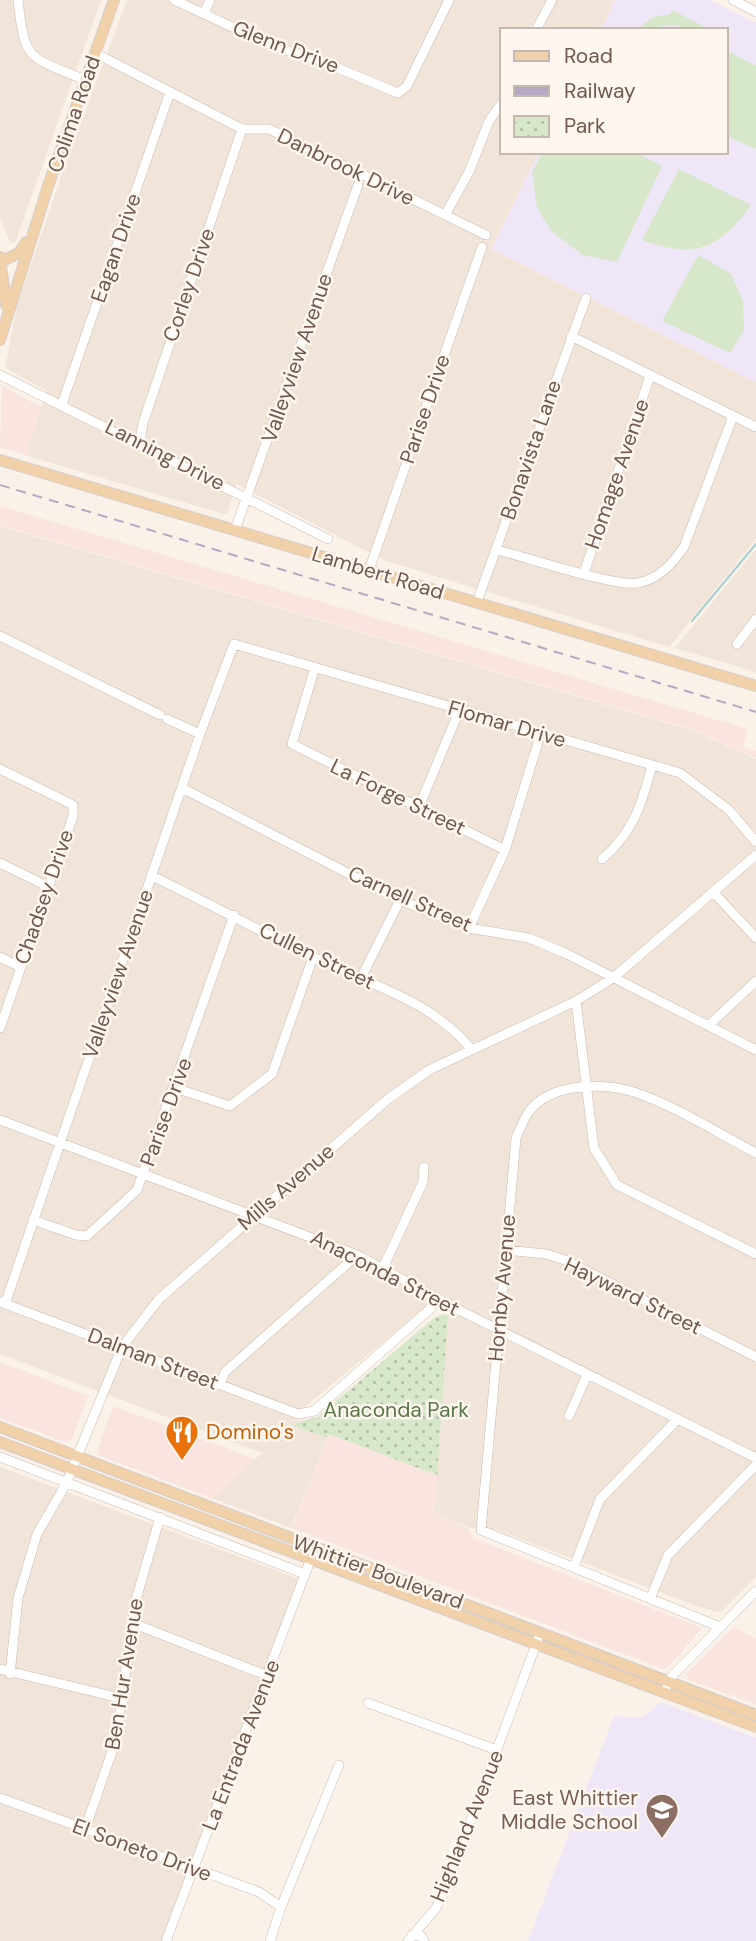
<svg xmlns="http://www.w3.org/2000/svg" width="756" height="1941" viewBox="0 0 756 1941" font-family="'DM Sans',sans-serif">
  <defs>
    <pattern id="park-dots" width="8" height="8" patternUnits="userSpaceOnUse" patternTransform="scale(1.75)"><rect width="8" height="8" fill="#d7e7c9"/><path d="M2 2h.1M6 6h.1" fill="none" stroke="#b3bea6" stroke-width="1.8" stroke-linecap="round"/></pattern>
  </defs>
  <rect width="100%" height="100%" fill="#faf2e9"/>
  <path fill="#f1e4d9" d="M0,0h101l-86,243 -6,-2 -9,-24z
    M127,0h488l-14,30h-99v122h37l-48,97 265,133v157l-87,108 -283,-86 -150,-77 -9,31 -202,-60 22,-64 -42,-23 12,-62 46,-135z
    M0,526l694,205 62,28v818l-33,33 -5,2 -22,-6 -201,-77 -25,-1 -36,-15 14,-198 4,-15 -11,-6 -135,112 -11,20 32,12 -36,90 -79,-30 50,-45 -262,-99z
    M756,549v123l-81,-24z
    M0,1467l299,112 -137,362h-162z"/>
  <path fill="#f9e4df" d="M2,386l39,21 -16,48 -25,-8z
    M0,506l748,223 -5,18 13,4v7l-62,-28 -694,-205z
    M0,1362l88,34 -16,43 -7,3 -65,-24z
    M113,1406l121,45 21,8 -44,39 -89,-34 -22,-8 -3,-5z
    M329,1434l108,41 -4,38 36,16 4,9 229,90 -34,39 -5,2 -371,-141z
    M734,1627l22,12v65l-68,-24 -1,-7z"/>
  <path fill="#efe6f7" d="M615,0h96l45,23v359l-265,-133 48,-97h187v-122h-125z
    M661,1702l95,36v203h-228l86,-225 28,2z"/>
  <path fill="url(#park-dots)" d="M444,1314l4,1 -11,160 -108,-41 -2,4 -32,-12 2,-4 20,-5 117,-99z"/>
  <path fill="#d7e7c9" d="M672,10l39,20h-32l1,-4c-16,-3 -28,4 -44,4l17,-13 17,-3z
    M726,50l30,16v83l-30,-13z
    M543,152h91l28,14 -45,96 -34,-7 -31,-23 -15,-24 -5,-36z
    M679,169l72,36c-33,45 -56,54 -109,35z
    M698,255l33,19 12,27 1,30 -14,22 -68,-32z"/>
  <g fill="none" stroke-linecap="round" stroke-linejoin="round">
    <path stroke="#a7cfd3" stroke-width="2" d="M692,621l64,-77"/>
    <defs>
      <path id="minor" d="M18,0c7,64 11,56 67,80
        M174,0l101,47 41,12 82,34 9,-7 42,-86
        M733,0l23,12
        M204,13l6,-13
        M536,30l16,-30
        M95,53l147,76h27l176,86
        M486,235l-41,-20 24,-43 20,-51 13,-18
        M571,336l185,91
        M0,375l328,164
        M62,404l108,-312
        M140,442l3,-19 99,-294
        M235,530l123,-345
        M497,550c29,7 118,37 141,33 21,-4 34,-19 46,-36l49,-131
        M369,570l113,-323
        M584,573l66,-197
        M477,602l109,-304
        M0,636l160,79
        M737,644l19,-25
        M315,667l-23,77 213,106
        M167,719l33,15
        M0,769l73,36v11l-73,212
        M182,788l218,112 69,28 60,10 38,16 189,96
        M419,807l40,-96
        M602,859c31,-26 40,-55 50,-94
        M0,863l47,23
        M152,876c54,26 106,54 159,80 54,27 121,44 160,93
        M714,893l42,45
        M469,928l36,-78 36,-117
        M0,957l20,10
        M362,976l38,-76
        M576,1001l18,147 23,37 139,69
        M708,1026l48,-45
        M175,1088l55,18 42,-32 41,-117
        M0,1120l357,135 104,56 295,147
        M33,1220l43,15 11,1 50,-46 97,-275
        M506,1250l40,4 19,6 191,97
        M382,1270l41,-88 1,-15
        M0,1302l298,112 16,-3 115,-101 8,-11
        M5,1304l195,-570 34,-90 446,129 49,37 27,32
        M220,1385l5,-13 132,-117
        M569,1416l18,-41
        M0,1457l305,117
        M574,1567l26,-68 77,-79
        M651,1597l17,-42 88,-90
        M132,1623l136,53
        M720,1627l-239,-97 35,-392c4,-8 7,-18 12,-25 20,-30 75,-31 106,-21 42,14 83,41 122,61
        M0,1669l124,30
        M10,1674l8,-76 19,-64 29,-50 56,-137 37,-48 229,-200 41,-29 147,-69 37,-23 143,-123
        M667,1686l5,-10 84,-85
        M368,1703l129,47
        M0,1798l259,94 22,15
        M85,1829l31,-89 19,-137 25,-86
        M412,1935l9,1 3,5
        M166,1941l147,-388
        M270,1941l11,-34 58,-142
        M408,1941l28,-33 8,-16 94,-253"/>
      <path id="major" d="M0,257l6,48
        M0,262l19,-9 7,-11
        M0,340l48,-154 66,-186
        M0,460l756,226
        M0,1427l756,288
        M0,1442l756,285"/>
    </defs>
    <use href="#minor" stroke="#cbbab0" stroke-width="10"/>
    <use href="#major" stroke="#d5cdca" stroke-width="12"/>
    <use href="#minor" stroke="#fff" stroke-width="9"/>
    <use href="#major" stroke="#f1d1a9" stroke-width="10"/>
    <path stroke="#b5a8c3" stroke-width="2" stroke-dasharray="10 7" stroke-linecap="butt" d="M0,485l756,227"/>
  </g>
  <defs>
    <symbol id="restaurant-pin" viewBox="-11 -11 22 30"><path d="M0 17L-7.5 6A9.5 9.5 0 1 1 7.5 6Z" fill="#e8710a" stroke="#fdf7ef"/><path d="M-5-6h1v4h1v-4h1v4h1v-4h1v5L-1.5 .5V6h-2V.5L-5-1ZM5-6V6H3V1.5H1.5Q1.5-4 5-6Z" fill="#fff"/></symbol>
    <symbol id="school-pin" viewBox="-11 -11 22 30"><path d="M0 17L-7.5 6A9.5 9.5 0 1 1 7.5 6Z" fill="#8d6e63" stroke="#fdf7ef"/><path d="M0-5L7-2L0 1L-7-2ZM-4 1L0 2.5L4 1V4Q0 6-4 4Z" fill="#fff"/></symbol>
  </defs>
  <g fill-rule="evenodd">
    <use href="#restaurant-pin" x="163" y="1413" width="38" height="52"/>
    <use href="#school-pin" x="643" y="1791" width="38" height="52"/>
  </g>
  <g text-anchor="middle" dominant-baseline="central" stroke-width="5" stroke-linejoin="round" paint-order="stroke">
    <g font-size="21" fill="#725950" stroke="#fdf7ef">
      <text transform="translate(286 47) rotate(21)">Glenn Drive</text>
      <text transform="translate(74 114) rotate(-71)">Colima Road</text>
      <text transform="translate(346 167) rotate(26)">Danbrook Drive</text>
      <text transform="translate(116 248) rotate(-71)">Eagan Drive</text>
      <text transform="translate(189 285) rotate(-71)">Corley Drive</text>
      <text transform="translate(297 358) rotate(-71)">Valleyview Avenue</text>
      <text transform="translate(425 409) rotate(-71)">Parise Drive</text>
      <text transform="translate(531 450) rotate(-71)">Bonavista Lane</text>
      <text transform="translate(165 455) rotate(27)">Lanning Drive</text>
      <text transform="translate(617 474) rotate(-71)">Homage Avenue</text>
      <text transform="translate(378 573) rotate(17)">Lambert Road</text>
      <text transform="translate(507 724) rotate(16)">Flomar Drive</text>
      <text transform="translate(398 797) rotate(26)">La Forge Street</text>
      <text transform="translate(44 897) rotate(-71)">Chadsey Drive</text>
      <text transform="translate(410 899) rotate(24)">Carnell Street</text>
      <text transform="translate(317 956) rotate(26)">Cullen Street</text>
      <text transform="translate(118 974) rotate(-71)">Valleyview Avenue</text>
      <text transform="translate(166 1112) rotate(-70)">Parise Drive</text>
      <text transform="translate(286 1187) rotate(-41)">Mills Avenue</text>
      <text transform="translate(385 1273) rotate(27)">Anaconda Street</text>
      <text transform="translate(502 1288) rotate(-85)">Hornby Avenue</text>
      <text transform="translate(633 1296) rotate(26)">Hayward Street</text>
      <text transform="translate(153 1359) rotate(21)">Dalman Street</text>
      <text transform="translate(378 1572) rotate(20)">Whittier Boulevard</text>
      <text transform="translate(124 1674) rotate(-81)">Ben Hur Avenue</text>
      <text transform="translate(241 1745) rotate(-69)">La Entrada Avenue</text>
      <text transform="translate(467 1826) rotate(-68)">Highland Avenue</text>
      <text transform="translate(142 1850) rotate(20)">El Soneto Drive</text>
    </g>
    <g font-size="21" fill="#5a7749" stroke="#fdf7ef">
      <text x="396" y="1410">Anaconda Park</text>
    </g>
    <g font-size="21" fill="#c56008" stroke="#fdf7ef" text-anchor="start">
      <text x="206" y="1432">Domino's</text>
    </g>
    <g font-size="21" fill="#785e54" stroke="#fdf7ef" text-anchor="end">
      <text x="638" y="1798">East Whittier<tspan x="638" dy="24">Middle School</tspan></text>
    </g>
  </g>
  <rect x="500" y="28" width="228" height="126" fill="#fdf7ef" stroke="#c5b8af" stroke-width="2"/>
  <rect x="514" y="51" width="35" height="10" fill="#f1d1a9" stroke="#c5b8af" stroke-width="2"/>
  <text x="564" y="63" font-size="21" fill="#725950">Road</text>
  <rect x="514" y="86" width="35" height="10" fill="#b5a8c3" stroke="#c5b8af" stroke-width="2"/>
  <text x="564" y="98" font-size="21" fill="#725950">Railway</text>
  <rect x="514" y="116" width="35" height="21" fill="url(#park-dots)" stroke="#c5b8af" stroke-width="2"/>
  <text x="564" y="133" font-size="21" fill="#725950">Park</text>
</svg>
